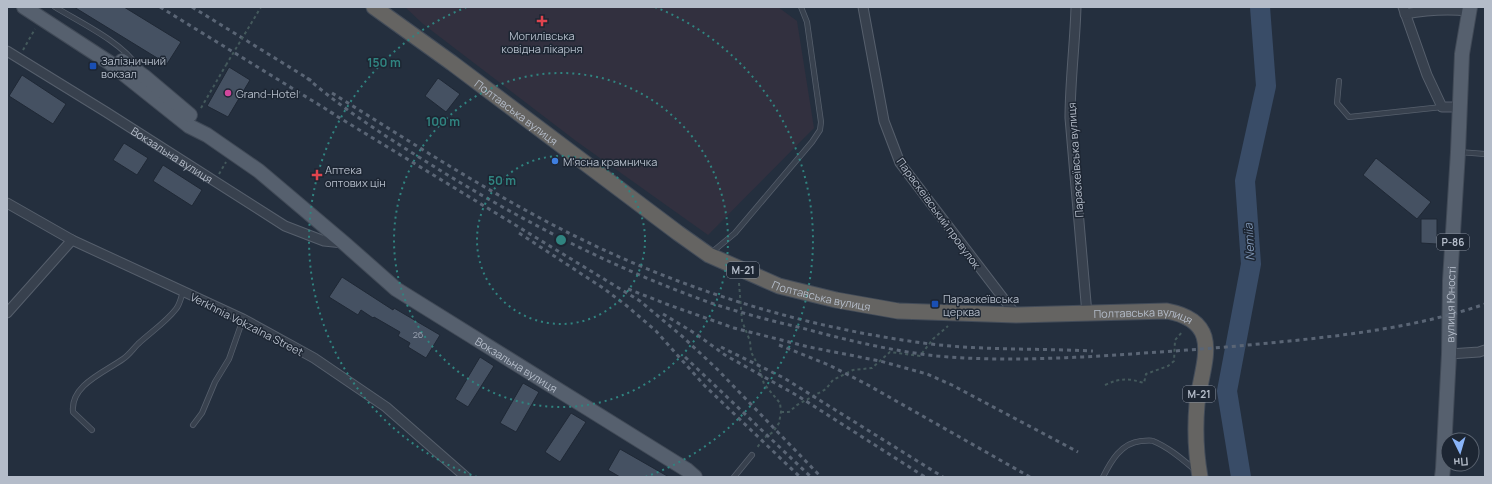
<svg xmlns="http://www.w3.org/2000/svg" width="1492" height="484" viewBox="0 0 1492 484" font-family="Manrope,sans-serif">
  <rect width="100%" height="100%" fill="#242f3e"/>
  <path fill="#32303f" d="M405,7h373l19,14 17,107 -106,107 -132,-94 -153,-117z"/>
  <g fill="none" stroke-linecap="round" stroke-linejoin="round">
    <path stroke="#394c67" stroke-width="20" d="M1241,477l-14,-86 24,-127 -6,-83 21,-95 -6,-79"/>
  </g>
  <path fill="#455162" stroke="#1f2835" d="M74,7h50l57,35 -14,22z
    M229,67l21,13 -22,37 -21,-11z
    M22,75l44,29 -13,20 -44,-28z
    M438,78l22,16 -14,18 -21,-16z
    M124,143l24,15 -11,17 -24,-15z
    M1376,158l55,44 -14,17 -54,-44z
    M163,165l39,25 -10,16 -39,-25z
    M1421,219h16v25l-16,-1z
    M342,277l51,33 1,-2 46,27 -14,23 -18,-11 2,-4 -12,-7 2,-4 -26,-15 -1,1 -12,-8 -3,5 -29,-18z
    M480,357l14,9 -26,41 -13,-8z
    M523,383l16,9 -23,40 -16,-9z
    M571,413l15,9 -26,40 -15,-10z
    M620,449l49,28h-49l-12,-7z"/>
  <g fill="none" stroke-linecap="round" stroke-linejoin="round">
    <defs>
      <path id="service" d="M55,7c24,15 67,35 82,59
        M1339,81l-2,22 12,14 93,-10
        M1459,152l26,2
        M711,253l24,-20 77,-91 8,-12 1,-8 -14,-100 -6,-15
        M193,425l9,-12 13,-31 14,-23 14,-40
        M92,430l-19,-18c-3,-27 32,-40 50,-53 6,-4 10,-10 15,-15 13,-12 28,-22 38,-35 4,-5 5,-12 7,-17
        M734,477l18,-22
        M1103,477c8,-16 18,-34 38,-36 4,0 9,-1 12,0 15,6 29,18 41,28"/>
      <g id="minor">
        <path d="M863,7l21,114 16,42 116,152"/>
        <path d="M1076,7c-1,37 -6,74 -6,111l17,196"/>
        <path d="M1403,7l24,68 15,32h17"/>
        <path d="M1405,14c22,-4 42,-5 63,-3"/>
        <path id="s1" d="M7,51l99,61 179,114 39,15 19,2"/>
        <path d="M7,203l65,37 171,79 71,39 72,49 80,70"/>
        <path d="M7,313l65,-73"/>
        <path d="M1449,354l30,-2 6,-2"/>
      </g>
      <g id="primary">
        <path id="s2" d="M24,7l86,56 79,63 18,9 52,36 85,72 52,46 291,181 8,7"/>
        <path d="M122,61l23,16 45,38"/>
        <path id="s3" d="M1442,477l1,-8 6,-115 1,-73 8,-129 4,-98 8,-47"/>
      </g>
      <g id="trunk">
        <path id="s4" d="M374,7l78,56 226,170 31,22 70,31 57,14 62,11 118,4 151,-4c58,11 35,52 30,93 -2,23 -1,50 3,73"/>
      </g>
    </defs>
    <use href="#service" stroke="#565f6c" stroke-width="6"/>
    <use href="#minor" stroke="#565f6c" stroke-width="11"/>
    <use href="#primary" stroke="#414a57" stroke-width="16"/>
    <use href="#trunk" stroke="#434c59" stroke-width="17"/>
    <path stroke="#44595c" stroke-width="2" stroke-dasharray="3 3" stroke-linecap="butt" d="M23,50l12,-21
      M201,108l25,-43
      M219,174l7,-12
      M739,283l3,38 8,20 1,11 8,15 5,17 16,19 1,9 -2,11 -6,9 -9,6 -8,11
      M1105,385c15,-7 23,-7 39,-2l2,-9 22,-8 6,-5 1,-21 8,-9
      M781,412h8l8,-7 29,-16 7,-9 20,-10 19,-2 18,-16 30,4 13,-17 15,-13"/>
    <use href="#service" stroke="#38414e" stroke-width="4.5"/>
    <use href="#minor" stroke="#38414e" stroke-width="9"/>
    <use href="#primary" stroke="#56606e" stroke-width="14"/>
    <use href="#trunk" stroke="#656462" stroke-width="15"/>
    <path stroke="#5a6575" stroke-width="3" stroke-dasharray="4 4" stroke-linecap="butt" d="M160,7l174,107
      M192,7l120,74
      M307,78c43,37 91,66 139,96 84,51 172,96 265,129 30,10 61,18 91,25 44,12 90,23 135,28 55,5 109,3 163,0 46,-3 92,-6 138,-10 83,-8 168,-15 247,-42
      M332,93c69,43 137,87 208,125 115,62 240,104 369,123 61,10 123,7 184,10
      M330,112l310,189 43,36 34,32 104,108
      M519,233l84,55 24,18 29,25 48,54 96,92
      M628,289l41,16 65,23 75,19 71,14 47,13 25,11 126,67
      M663,314l33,20 29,21 73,41 127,81
      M779,345l50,20 39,20 162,92
      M721,347l63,31 159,99
      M685,357l126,120"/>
    <path stroke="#44595c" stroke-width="2" stroke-dasharray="3 3" stroke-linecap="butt" d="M226,65l35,-58"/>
  </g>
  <g fill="none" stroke="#308480" stroke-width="2" stroke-dasharray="2 4">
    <circle cx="561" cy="240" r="84"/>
    <circle cx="561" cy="240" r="167"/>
    <path d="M477 477A251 251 0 0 1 467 7M655 7A251 251 0 0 1 645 477"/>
  </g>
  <g fill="#e0444e" stroke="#1d2633" stroke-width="1.5">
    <path d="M540 15h4v4h4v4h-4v4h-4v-4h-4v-4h4z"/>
    <path d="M315 169h4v4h4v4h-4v4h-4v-4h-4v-4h4z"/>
  </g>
  <g fill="#1a4fb4" stroke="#1d2633" stroke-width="1.5">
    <rect x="89" y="62" width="8" height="8" rx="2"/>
    <rect x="931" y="300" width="8" height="8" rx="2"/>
  </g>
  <circle fill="#d1479c" stroke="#1d2633" stroke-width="1.5" cx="228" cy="93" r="4"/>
  <circle fill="#3f7fe0" stroke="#1d2633" stroke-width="1.5" cx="555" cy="161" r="4"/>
  <g text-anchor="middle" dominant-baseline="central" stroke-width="3" stroke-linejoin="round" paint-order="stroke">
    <g font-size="9" fill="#98a1af">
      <text x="418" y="334">26</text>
    </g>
    <g fill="#1d2633" stroke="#878f9c" stroke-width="1">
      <rect x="1437" y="234" width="32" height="16" rx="3"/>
      <rect x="727" y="262" width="32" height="16" rx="3"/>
      <rect x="1183" y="386" width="32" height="16" rx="3"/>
    </g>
    <g font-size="10" font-weight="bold" fill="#b4bcc9">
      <text x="1453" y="242">Р-86</text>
      <text x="743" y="270">М-21</text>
      <text x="1199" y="394">М-21</text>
    </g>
    <g font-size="11" fill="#b4bcc9" stroke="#1d2633" text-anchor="start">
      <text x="542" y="35" text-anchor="middle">Могилівська<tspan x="542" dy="13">ковідна лікарня</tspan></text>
      <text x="101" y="60">Залізничний<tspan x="101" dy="13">вокзал</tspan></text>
      <text x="236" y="93">Grand-Hotel</text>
      <text x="563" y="161">М'ясна крамничка</text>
      <text x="325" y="169">Аптека<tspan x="325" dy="13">оптових цін</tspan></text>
      <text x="943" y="298">Параскеївська<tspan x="943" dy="13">церква</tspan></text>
    </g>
    <g font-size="11" fill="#b4bcc9" stroke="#1d2633">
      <text stroke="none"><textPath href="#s4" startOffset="177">Полтавська вулиця</textPath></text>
      <text stroke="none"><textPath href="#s1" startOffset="195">Вокзальна вулиця</textPath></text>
      <text transform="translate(1075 160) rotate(-94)">Параскеївська вулиця</text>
      <text transform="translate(939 213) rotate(54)">Параскеївський провулок</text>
      <text stroke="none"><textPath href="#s4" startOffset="537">Полтавська вулиця</textPath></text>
      <text stroke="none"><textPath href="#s3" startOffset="173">вулиця Юності</textPath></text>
      <text stroke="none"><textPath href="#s4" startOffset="861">Полтавська вулиця</textPath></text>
      <text transform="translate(247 324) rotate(27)">Verkhnia Vokzalna Street</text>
      <text stroke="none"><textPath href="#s2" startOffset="610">Вокзальна вулиця</textPath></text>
    </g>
    <g font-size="12" font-style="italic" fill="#7c92b1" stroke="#1d2633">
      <text transform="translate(1249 242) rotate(-93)">Nemiia</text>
    </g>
  </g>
  <circle cx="561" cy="240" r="6" fill="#308480" stroke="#1d2633" stroke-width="2"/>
  <g font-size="12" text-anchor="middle" font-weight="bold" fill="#308480" stroke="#1d2633" stroke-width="3" stroke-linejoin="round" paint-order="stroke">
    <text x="384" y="67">150 m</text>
    <text x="443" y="126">100 m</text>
    <text x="502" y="185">50 m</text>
  </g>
  <rect width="1492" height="484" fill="none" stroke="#b4bcc9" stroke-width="16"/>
  <g transform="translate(1460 452) rotate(175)"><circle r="19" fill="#1d2633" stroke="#59626f"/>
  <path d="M0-3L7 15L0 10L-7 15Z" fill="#8ab4f8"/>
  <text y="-6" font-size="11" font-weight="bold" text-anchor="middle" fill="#b4bcc9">Пн</text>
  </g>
</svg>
